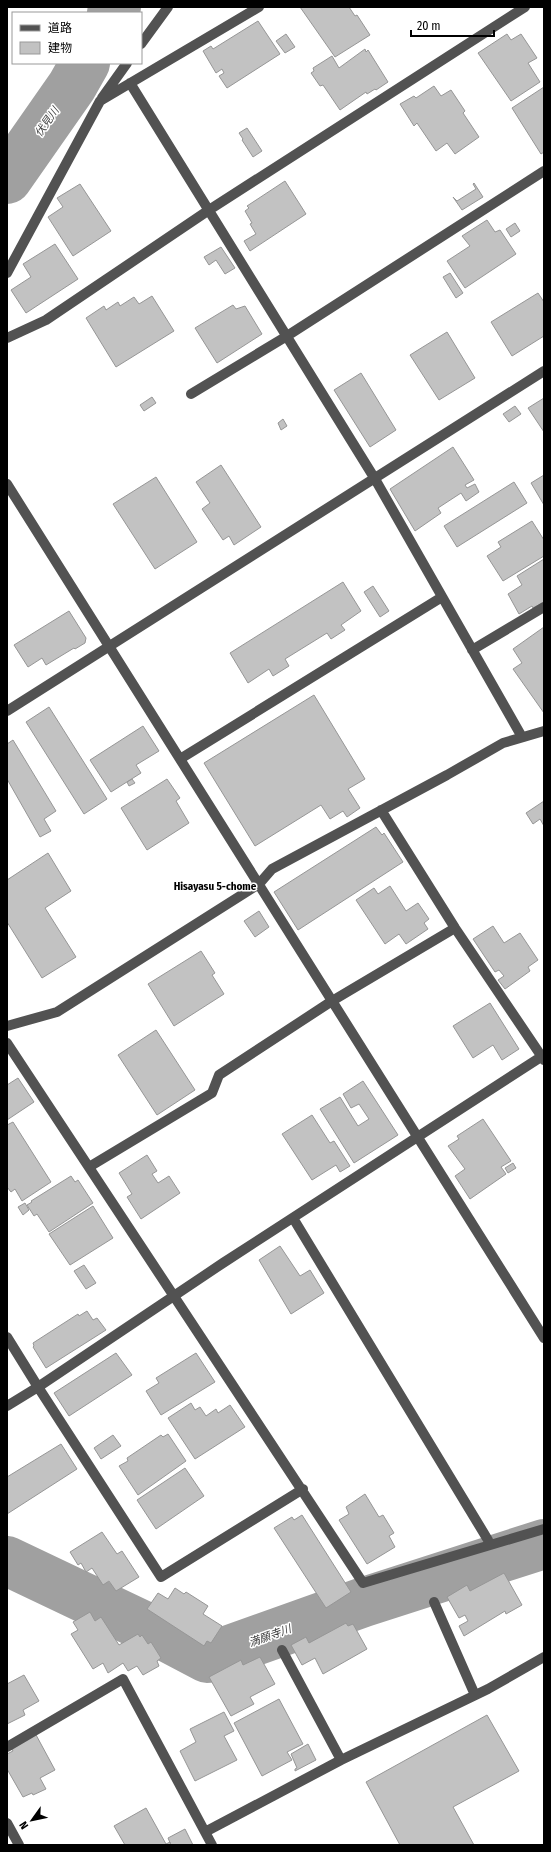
<svg xmlns="http://www.w3.org/2000/svg" width="551" height="1852" viewBox="0 0 551 1852" font-family="'Fira Sans Condensed','Noto Sans JP',sans-serif">
  <rect width="100%" height="100%" fill="#fff"/>
  <g fill="none" stroke-linecap="round" stroke-linejoin="round">
    <path stroke="#a0a0a0" stroke-width="50" d="M112,13l4,-6
      M7,179l65,-93 13,-23
      M7,1561l162,77 38,20 157,-56 180,-58"/>
  </g>
  <path fill="#c2c2c2" stroke="#969696" d="M300,7h49l6,9 2,-1 13,20 -35,22z
    M258,21l22,33 -53,34 -8,-12 5,-3 -2,-4 -6,4 -13,-22 8,-5 2,3z
    M286,34l9,13 -10,6 -9,-12z
    M507,34l4,6 10,-6 16,24 -9,5 12,19 -29,19 -33,-48z
    M365,49l1,3 2,-2 20,32 -12,8 -1,-1 -8,5 -1,-2 -26,18 -17,-25 -3,1 -9,-13 3,-2 -1,-3 19,-12 7,12z
    M434,86l7,10 10,-6 14,21 -2,2 16,24 -24,17 -8,-11 -11,8 -19,-28 -3,3 -14,-22 14,-8 2,2z
    M544,87v65l-3,2 -29,-46z
    M247,128l15,23 -9,6 -11,-17 1,-1 -4,-6z
    M285,181l21,33 -56,37 -6,-10 12,-7 -6,-10 2,-1 -7,-12 4,-3 -2,-2z
    M474,183l9,14 -21,13 -9,-13 4,4 19,-12 -3,-5z
    M80,184l31,47 -38,25 -25,-39 15,-10 -6,-9z
    M487,220l8,12 5,-2 16,24 -51,34 -18,-27 23,-15 -8,-10z
    M515,223l5,8 -9,6 -5,-8z
    M55,244l23,35 -52,34 -15,-23 20,-13 -8,-13z
    M221,247l14,21 -10,6 -9,-14 -7,5 -5,-8z
    M450,273l13,20 -7,5 -13,-21z
    M538,293l6,9v34l-32,20 -21,-34z
    M152,296l22,35 -58,36 -30,-49 18,-12 2,4 12,-8 2,4 14,-9 5,7z
    M233,305l3,4 9,-3 17,28 -45,29 -22,-35z
    M447,332l28,46 -36,22 -29,-45z
    M361,373l35,57 -26,17 -36,-57z
    M152,397l4,6 -12,8 -4,-6z
    M544,398v34l-16,-24z
    M515,406l6,8 -12,8 -6,-8z
    M283,419l4,7 -6,4 -3,-7z
    M453,447l21,33 -9,5 2,3 8,-4 4,8 -13,9 -5,-8 -23,15 3,5 -26,18 -25,-42z
    M221,465l40,62 -27,18 -5,-9 -6,4 -21,-31 8,-6 -14,-21z
    M544,475v30l-13,-22z
    M156,477l41,65 -42,27 -42,-65z
    M514,482l13,21 -70,44 -13,-21z
    M532,521l12,19v16l-41,25 -16,-25 14,-9 -3,-5z
    M544,559v43l-11,6 -1,-2 -13,8 -11,-20 14,-9 -5,-9z
    M343,582l18,29 -20,14 4,5 -14,9 -4,-6 -42,26 4,7 -16,10 -4,-7 -21,14 -18,-30z
    M373,586l16,25 -9,6 -16,-25z
    M69,611l17,27 -1,5 -10,6 -1,-1 -28,17 -4,-7 -14,9 -14,-22z
    M544,627v86l-31,-44 9,-6 -9,-14z
    M314,695l51,84 -17,10 12,19 -13,9 -4,-6 -13,8 -9,-14 -66,41 -51,-83z
    M49,707l58,92 -23,15 -58,-92z
    M143,726l16,25 -23,14 5,8 -30,19 -21,-32z
    M13,740l43,71 -12,8 7,12 -11,6 -33,-58v-35z
    M132,779l3,4 -6,3 -2,-4z
    M167,779l13,19 -4,3 13,22 -42,27 -26,-42z
    M544,801v25l-4,-7 -7,5 -7,-11z
    M376,827l6,8 2,-2 19,29 -105,68 -24,-38z
    M48,853l23,38 -26,17 31,49 -34,21 -35,-56v-42z
    M390,886l16,25 12,-8 11,16 -5,4 4,6 -22,15 -7,-10 -14,10 -29,-44 18,-12 4,6z
    M259,911l10,16 -14,10 -11,-16z
    M493,926l11,17 16,-10 18,27 -10,7 2,4 -25,18 -7,-9 6,-4 -5,-6 -4,2 -22,-33z
    M201,951l14,22 -3,2 12,19 -50,32 -26,-42z
    M490,1003l29,46 -17,11 -9,-15 -20,13 -20,-32z
    M156,1030l39,60 -38,25 -39,-60z
    M18,1078l16,24 -27,18v-35z
    M363,1081l35,54 -44,28 -34,-54 20,-12 18,29 11,-7 -10,-15 -8,4 -8,-14z
    M312,1115l18,28 4,-2 16,25 -10,6 -4,-7 -24,15 -30,-46z
    M483,1119l28,42 -10,6 5,7 -36,25 -15,-23 10,-7 -17,-23 11,-7 -2,-3z
    M13,1122l38,60 -29,19 -7,-12 -4,3 -4,-5v-62z
    M147,1155l10,16 -5,3 6,9 11,-7 11,17 -39,26 -14,-22 5,-3 -13,-21z
    M513,1163l3,5 -8,5 -3,-5z
    M71,1176l4,6 3,-2 15,23 -44,29 -12,-18 -3,2 -7,-11 5,-3 -1,-1z
    M25,1203l4,7 -6,5 -5,-8z
    M93,1206l20,32 -43,27 -21,-31z
    M280,1246l20,30 10,-6 14,23 -33,21 -32,-54z
    M84,1265l12,18 -10,6 -12,-18z
    M87,1311l6,9 4,-2 9,12 -60,38 -13,-21 1,-1 -1,-3 45,-29 1,2z
    M116,1353l16,22 -63,41 -15,-23z
    M196,1353l19,29 -54,33 -15,-24 13,-8 -3,-5z
    M191,1403l4,7 5,-3 6,9 10,-7 2,4 12,-8 15,22 -50,32 -27,-41z
    M168,1434l18,27 -48,34 -19,-29 9,-5 -1,-3 34,-23 2,2z
    M113,1435l8,11 -20,13 -7,-11z
    M61,1444l16,25 -70,45v-37z
    M185,1468l19,28 -48,33 -19,-29z
    M365,1494l14,23 4,-2 11,18 -5,3 6,11 -28,17 -28,-44 10,-6 -3,-7z
    M302,1515l49,77 -25,16 -52,-80 18,-11 2,3z
    M102,1532l15,22 5,-3 17,26 -23,14 -7,-10 -6,4 -11,-17 -6,4 -5,-9 -3,2 -8,-13z
    M504,1573l18,32 -16,9 -1,-3 -41,25 -5,-10 9,-5 -3,-6 -6,3 -12,-21 20,-12 3,6z
    M175,1588l9,6 2,-2 22,14 -5,8 19,12 -11,17 -4,-2 -3,5 -57,-37 11,-16 10,6z
    M90,1612l5,9 6,-4 18,28 19,-11 2,3 2,-2 6,9 3,-2 10,16 -4,3 2,5 -16,9 -6,-9 -9,5 -5,-8 -15,10 -5,-10 -10,6 -22,-35 7,-4 -5,-8z
    M346,1623l2,3 5,-2 14,25 -44,25 -8,-16 -13,7 -11,-20 15,-8 3,6z
    M260,1657l15,27 -25,13 4,7 -23,12 -22,-39 32,-17 2,5z
    M24,1675l15,26 -16,9 2,5 -18,9v-40z
    M279,1699l24,45 -16,8 5,8 -30,16 -28,-53z
    M224,1712l10,19 -10,5 13,24 -42,21 -15,-30 16,-9 -6,-13z
    M487,1715l32,56 -66,36 21,38h-74l-34,-63z
    M35,1733l20,37 -15,8 6,11 -13,6 -1,-2 -9,4 -16,-28v-15l6,-3 -2,-4z
    M308,1744l8,16 -21,11v-2l2,-1 -6,-14z
    M146,1808l20,36 4,-2 1,3h-46l-11,-19z
    M185,1829l8,16h-22l-3,-7z"/>
  <g fill="none" stroke-linecap="round" stroke-linejoin="round">
    <path stroke="#525252" stroke-width="10" d="M141,44l27,-37
      M130,83l245,396 147,258
      M102,98l25,-35
      M7,273l93,-172 159,-94
      M7,338l39,-18 163,-110 316,-203
      M191,394l96,-58 257,-165
      M7,484l537,854
      M472,650l72,-43
      M7,711l537,-340
      M180,759l262,-162
      M381,810l74,118 89,132
      M7,1026l50,-14 202,-128 13,-15 175,-94 56,-32 41,-12
      M7,1043l356,540 181,-54
      M89,1167l123,-74 7,-18 113,-74 123,-73
      M293,1218l195,322
      M7,1337l31,50 185,-124 321,-208
      M7,1406l31,-19 123,190 142,-88
      M434,1602l41,93
      M282,1650l59,110
      M7,1747l116,-68 89,166
      M7,1823l12,22
      M205,1832l136,-72 147,-71 56,-32"/>
  </g>
  <g text-anchor="middle" dominant-baseline="central" stroke-width="3" stroke-linejoin="round" paint-order="stroke">
    <g font-size="11" font-style="italic" fill="#414141" stroke="#fff">
      <text transform="translate(47 122) rotate(-55)">伏見川</text>
      <text transform="translate(270 1636) rotate(-20)">満願寺川</text>
    </g>
    <g font-size="11" font-weight="bold" fill="#000" stroke="#fff">
      <text x="215" y="886">Hisayasu 5-chome</text>
    </g>
  </g>
  <rect width="551" height="1852" fill="none" stroke="#000000" stroke-width="16"/>
  <rect x="12" y="12" width="130" height="52" fill="#ffffff" stroke="#999999"/>
  <rect x="20" y="25" width="20" height="6" fill="#525252" stroke="#999999"/>
  <text x="48" y="32" font-size="12" fill="#000000">道路</text>
  <rect x="20" y="42" width="20" height="12" fill="#c2c2c2" stroke="#999999"/>
  <text x="48" y="52" font-size="12" fill="#000000">建物</text>
  <g transform="translate(32 1820) rotate(237)" stroke="#ffffff" stroke-width="3" paint-order="stroke">
  <path d="M0-3L7 15L0 10L-7 15Z" fill="#000000"/>
  <text y="-6" font-size="11" font-weight="bold" text-anchor="middle" fill="#000000">N</text>
  </g>
  <path d="M411 30v6h83v-6" fill="none" stroke="#000000" stroke-width="2"/>
  <text x="417" y="30" font-size="12" fill="#000000" stroke="#ffffff" stroke-width="3" paint-order="stroke">20 m</text>
</svg>
